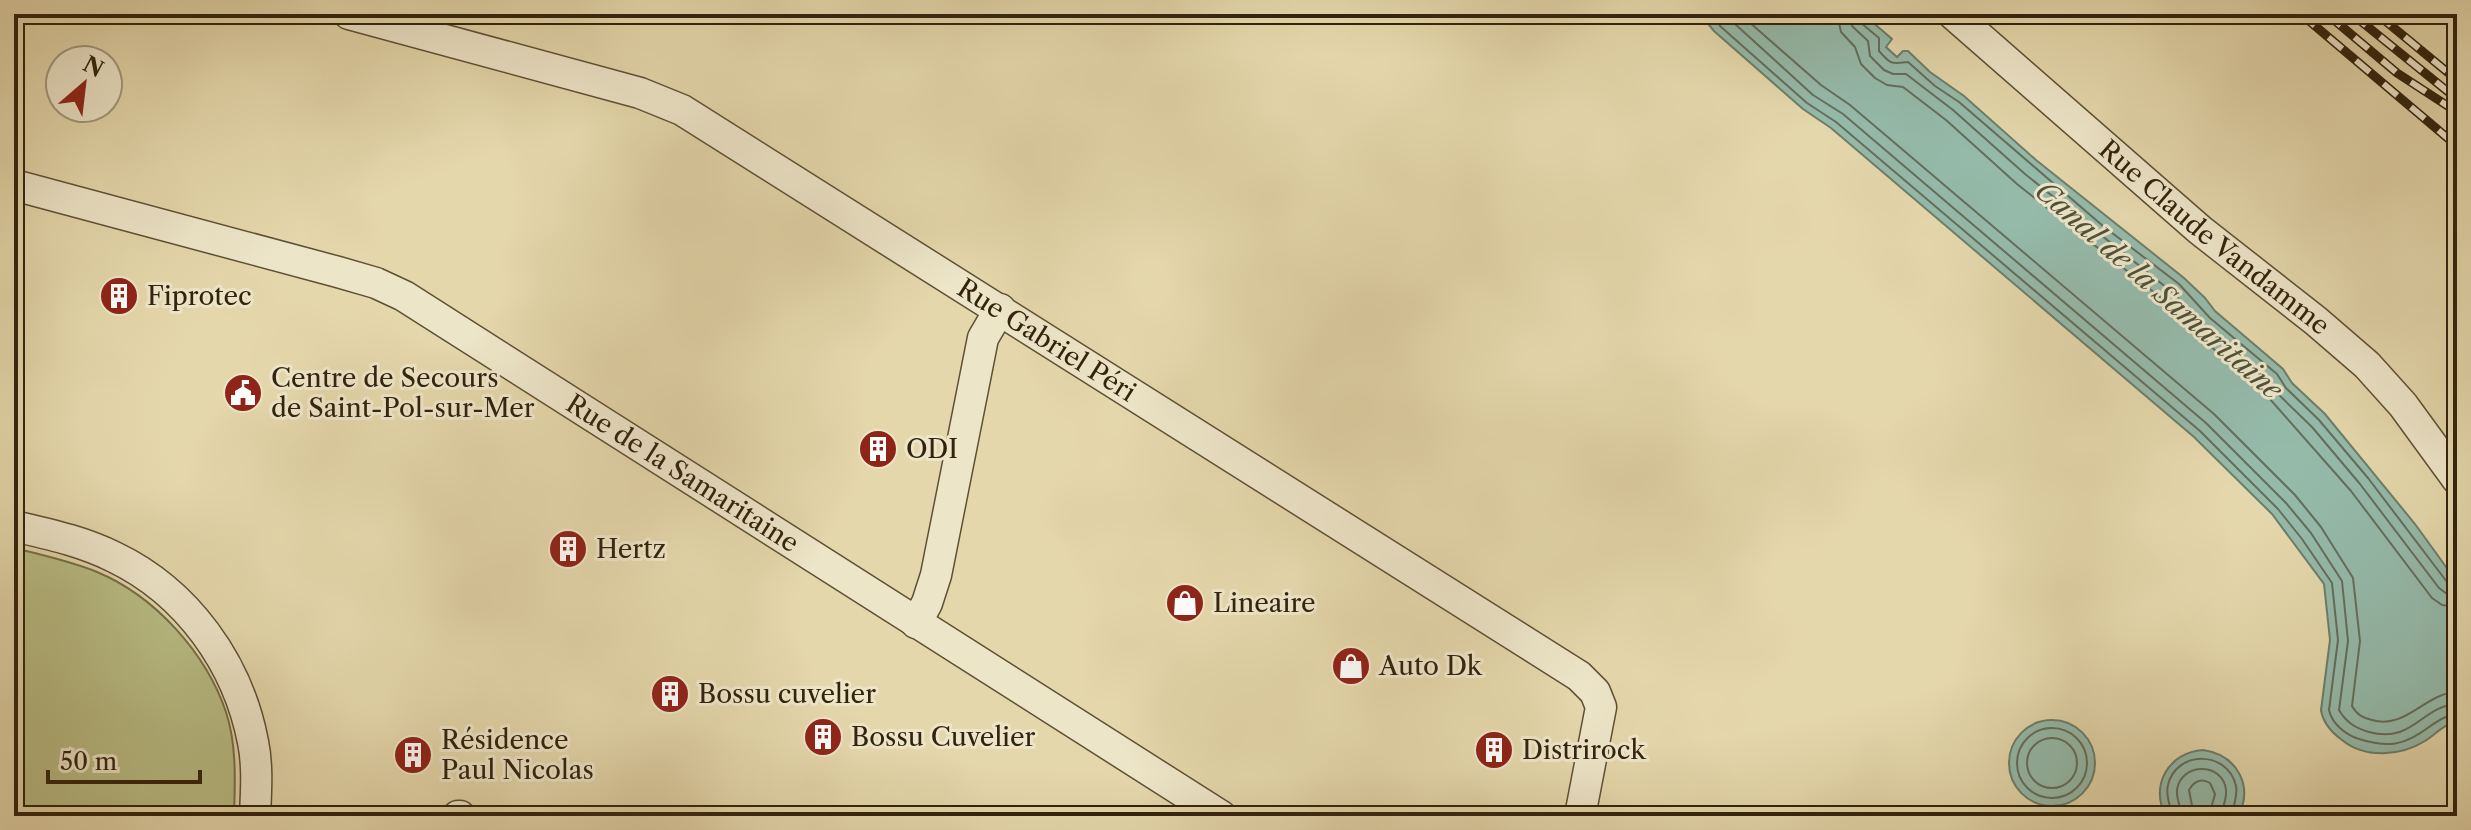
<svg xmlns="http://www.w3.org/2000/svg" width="2471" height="830" viewBox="0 0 2471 830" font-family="'Libre Caslon Text',serif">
  <rect width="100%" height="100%" fill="#e4d7ab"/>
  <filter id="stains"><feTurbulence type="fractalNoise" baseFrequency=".0025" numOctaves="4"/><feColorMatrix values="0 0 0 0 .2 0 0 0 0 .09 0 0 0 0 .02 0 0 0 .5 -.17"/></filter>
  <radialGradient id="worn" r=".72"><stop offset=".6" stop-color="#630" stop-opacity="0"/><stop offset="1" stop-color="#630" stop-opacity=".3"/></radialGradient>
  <path fill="#b9bd85" stroke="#767049" stroke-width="2" d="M14,548c28,7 56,13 83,24 58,24 109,81 129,140 11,34 9,70 8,104h-220z"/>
  <path fill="#95baaa" stroke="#6d7e6b" stroke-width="2" d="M1700,14h163l29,25 -6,8 11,10 6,-6h5l22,21 34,24 72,64 148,118 21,20 10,13 68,58 9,14 33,31 90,110 42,58v140c-13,2 -21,12 -32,19 -24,15 -60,18 -83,-1 -11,-8 -19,-17 -21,-30l9,-70 -6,-56 -52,-70 -78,-77 -363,-309 -28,-19 -89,-78z
    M2009 763a43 43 0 1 1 86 0a43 43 0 1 1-86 0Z
    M2203,750c34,5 51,36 35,66h-72c-17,-30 3,-64 37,-66z"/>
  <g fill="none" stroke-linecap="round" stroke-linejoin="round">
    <path stroke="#646e5c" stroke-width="2" d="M1712,14l8,12 87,77 29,19 364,309 78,78 24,30 30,44 6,57 -9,70c3,14 17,25 30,29 29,9 45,7 70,-12 9,-6 17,-12 28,-13
      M1724,14l89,81 30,19 363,309 80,80 25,30 31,48 6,60 -9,69c7,12 16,18 30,22 44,12 52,-26 88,-28
      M1740,14l81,71 29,20 364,309 81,81 26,32 32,51 7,63 -8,65c5,9 11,12 20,14 34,10 53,-27 85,-28
      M1837,14l4,18 14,15 6,17 14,14 12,7 16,2 43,33 71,64 148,117 31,33 65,55 90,102 81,107 10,7 15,2
      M1849,14l3,12 16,15 2,15 14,14 9,4h13l47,36 72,64 147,118 32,33 65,56 10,14 33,32 48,57 79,104 8,6 10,1
      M1859,14l2,9 18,15v13c12,14 13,13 29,11l27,24 24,16 144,124 76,58 31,34 67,56 9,14 33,32 49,58 79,104 10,3
      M2017 763a35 35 0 1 1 70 0a35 35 0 1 1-70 0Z
      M2027 763a25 25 0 1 1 50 0a25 25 0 1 1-50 0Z
      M2172,816c-1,-10 -7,-20 -4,-31 8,-35 60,-35 68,1 2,11 -3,19 -4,30
      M2182,816c-1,-9 -6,-17 -5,-26 4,-28 46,-28 49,0 1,9 -4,17 -4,26
      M2194,816l-5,-26c5,-9 12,-12 21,-7l5,11 -6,22"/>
    <defs>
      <g id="minor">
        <path id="s1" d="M349,14l291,79 42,17 897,566 16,16 6,15 -21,109"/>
        <path id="s2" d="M1953,14l247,216 116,91 51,44 36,40 54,74"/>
        <path id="s3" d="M14,185l324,87 38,11 28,13 817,520"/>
        <path d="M14,526c34,8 68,15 100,31 73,35 124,106 139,185 5,24 3,50 2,74"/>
        <path d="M916,623l11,-20 9,-28 47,-237 17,-29"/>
        <path d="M458,816h2"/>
      </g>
    </defs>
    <use href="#minor" stroke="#5e5034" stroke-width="33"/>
    <use href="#minor" stroke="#ede5c8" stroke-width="30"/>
    <defs>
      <path id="rail" d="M2301,14l156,132
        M2327,14l70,59 60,39
        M2352,14l105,85
        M2377,14l80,66"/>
    </defs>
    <use href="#rail" stroke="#32230d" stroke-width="9"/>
    <use href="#rail" stroke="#ede5c8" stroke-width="6" stroke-dasharray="18" stroke-linecap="butt"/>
  </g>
  <defs>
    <symbol id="building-disc" viewBox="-11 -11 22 22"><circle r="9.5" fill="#8f2418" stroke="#ede5c8"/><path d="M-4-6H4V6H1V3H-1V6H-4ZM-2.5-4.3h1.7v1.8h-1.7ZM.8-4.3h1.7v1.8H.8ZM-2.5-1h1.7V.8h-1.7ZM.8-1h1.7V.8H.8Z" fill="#fff"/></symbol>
    <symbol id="civic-disc" viewBox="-11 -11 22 22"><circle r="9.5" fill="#8f2418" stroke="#ede5c8"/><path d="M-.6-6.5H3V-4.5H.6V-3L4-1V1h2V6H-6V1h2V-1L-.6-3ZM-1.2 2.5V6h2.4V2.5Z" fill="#fff"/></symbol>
    <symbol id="shop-disc" viewBox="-11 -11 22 22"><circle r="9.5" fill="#8f2418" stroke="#ede5c8"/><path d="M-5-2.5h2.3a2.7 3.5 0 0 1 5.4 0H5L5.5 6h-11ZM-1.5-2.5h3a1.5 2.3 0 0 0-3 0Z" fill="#fff"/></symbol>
  </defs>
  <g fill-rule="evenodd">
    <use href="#building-disc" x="97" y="274" width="44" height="44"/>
    <use href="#civic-disc" x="221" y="371" width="44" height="44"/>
    <use href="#building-disc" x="856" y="427" width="44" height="44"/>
    <use href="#building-disc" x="546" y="527" width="44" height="44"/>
    <use href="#shop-disc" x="1163" y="581" width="44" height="44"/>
    <use href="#shop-disc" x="1329" y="644" width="44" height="44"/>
    <use href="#building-disc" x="648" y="672" width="44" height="44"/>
    <use href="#building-disc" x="801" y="715" width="44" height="44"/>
    <use href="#building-disc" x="1472" y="728" width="44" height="44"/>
    <use href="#building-disc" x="391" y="733" width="44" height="44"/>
  </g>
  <g text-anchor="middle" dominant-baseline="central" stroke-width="6" stroke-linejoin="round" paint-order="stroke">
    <g font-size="26" fill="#32230d" stroke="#ede5c8">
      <text stroke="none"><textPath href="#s2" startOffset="344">Rue Claude Vandamme</textPath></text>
      <text stroke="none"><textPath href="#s1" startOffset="778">Rue Gabriel Péri</textPath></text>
      <text stroke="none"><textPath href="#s3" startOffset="736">Rue de la Samaritaine</textPath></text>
    </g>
    <g font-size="26" fill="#32230d" stroke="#ede5c8" text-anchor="start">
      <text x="147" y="296">Fiprotec</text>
      <text x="271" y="378">Centre de Secours<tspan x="271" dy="30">de Saint-Pol-sur-Mer</tspan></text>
      <text x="906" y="449">ODI</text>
      <text x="596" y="549">Hertz</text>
      <text x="1213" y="603">Lineaire</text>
      <text x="1379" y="666">Auto Dk</text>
      <text x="698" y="694">Bossu cuvelier</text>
      <text x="851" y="737">Bossu Cuvelier</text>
      <text x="441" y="740">Résidence<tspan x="441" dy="30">Paul Nicolas</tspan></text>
      <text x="1522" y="750">Distrirock</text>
    </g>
    <g font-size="28" font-style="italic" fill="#50503c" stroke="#ede5c8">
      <text transform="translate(2159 290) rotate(41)">Canal de la Samaritaine</text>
    </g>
  </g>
  <rect width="2471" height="830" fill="none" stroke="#e4d7ab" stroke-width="48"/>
  <rect x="16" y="16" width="2439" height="798" fill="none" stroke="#32230d" stroke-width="4"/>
  <rect x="24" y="24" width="2423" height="782" fill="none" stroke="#32230d" stroke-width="2"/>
  <g transform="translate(84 84) rotate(28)"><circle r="38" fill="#ede5c8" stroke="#a2977d" stroke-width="2"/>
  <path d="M0-6L14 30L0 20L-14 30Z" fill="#8f2418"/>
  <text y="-12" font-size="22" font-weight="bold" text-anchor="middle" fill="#32230d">N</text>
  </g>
  <path d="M48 770v12h152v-12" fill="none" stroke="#32230d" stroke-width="4"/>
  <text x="60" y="770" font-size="24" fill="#32230d" stroke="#ede5c8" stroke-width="6" paint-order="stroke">50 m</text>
  <rect width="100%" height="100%" filter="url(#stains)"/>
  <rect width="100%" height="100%" fill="url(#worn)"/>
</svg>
